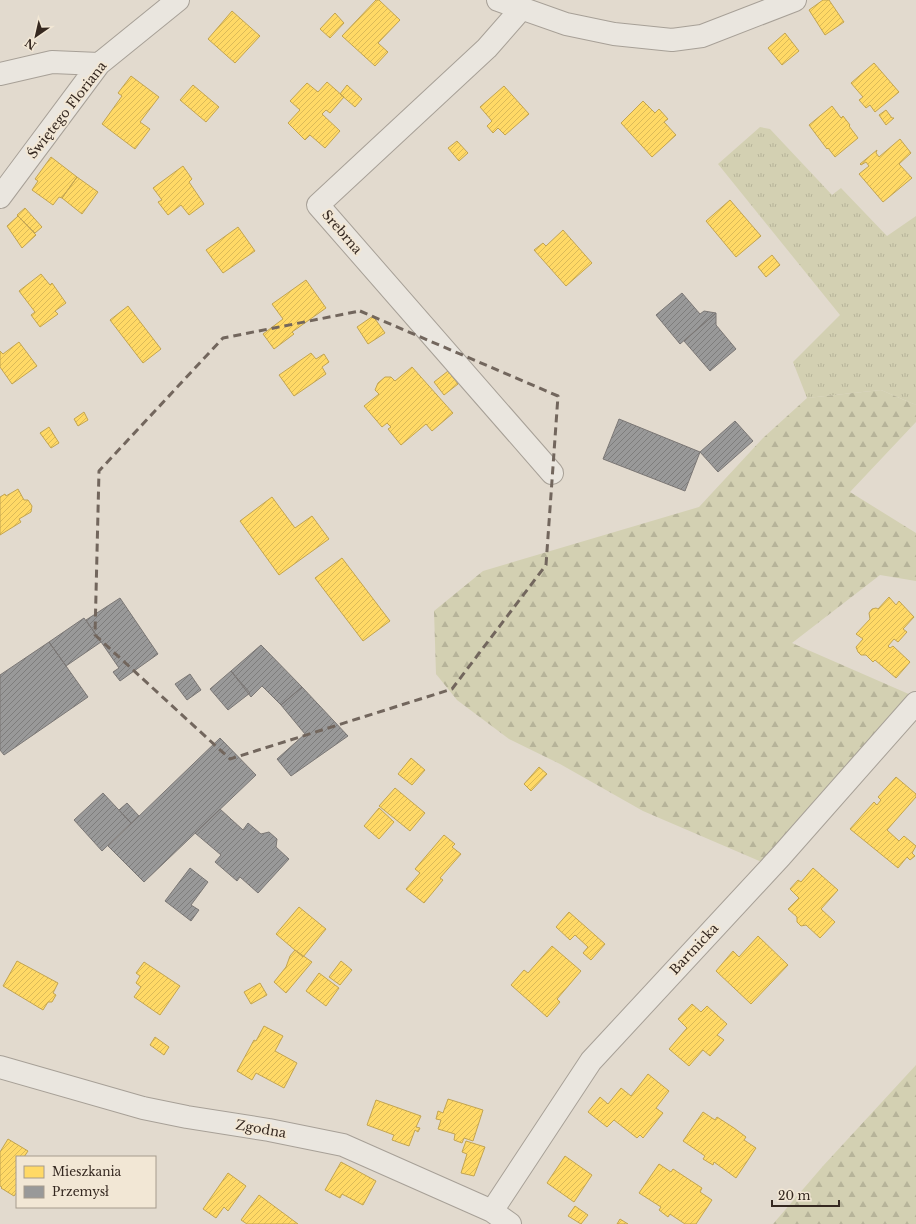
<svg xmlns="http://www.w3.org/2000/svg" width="916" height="1224" viewBox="0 0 916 1224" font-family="'Libre Baskerville',serif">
  <defs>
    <pattern id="grass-tufts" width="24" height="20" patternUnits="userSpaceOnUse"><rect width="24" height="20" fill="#d3d0b2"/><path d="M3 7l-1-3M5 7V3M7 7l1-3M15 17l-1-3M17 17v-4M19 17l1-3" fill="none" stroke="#b6b399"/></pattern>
    <pattern id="forest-firs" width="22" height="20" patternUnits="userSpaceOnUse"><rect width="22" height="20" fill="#d3d0b2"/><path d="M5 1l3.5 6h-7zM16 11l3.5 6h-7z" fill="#b6b399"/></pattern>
    <pattern id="homes-hatch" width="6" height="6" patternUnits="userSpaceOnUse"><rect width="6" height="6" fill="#ffd966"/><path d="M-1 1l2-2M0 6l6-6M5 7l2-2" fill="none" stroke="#dbba58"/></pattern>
    <pattern id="industry-hatch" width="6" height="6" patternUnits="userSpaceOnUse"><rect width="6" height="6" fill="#999"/><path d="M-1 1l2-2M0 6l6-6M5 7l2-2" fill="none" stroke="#7e7d7c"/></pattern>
  </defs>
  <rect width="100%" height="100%" fill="#e2dace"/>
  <path fill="url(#grass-tufts)" d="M760,127l10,2 62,66 9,-7 46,48 29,-20v189l-35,-15 -74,8 -14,-36 47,-47 -122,-151z"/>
  <path fill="url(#forest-firs)" d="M881,390l35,15v17l-66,70 66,41v48l-36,-6 -88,68 119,52 -147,168 -121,-52 -83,-47 -51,-25 -52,-39 -21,-26 -2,-63 49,-40 216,-64 64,-69 44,-40z
    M916,1065v159h-143l50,-58z"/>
  <path fill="url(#homes-hatch)" stroke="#c2a451" d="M376,0h3l21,20 -22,23 10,9 -13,14 -33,-30z
    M823,0h6l15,22 -19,13 -16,-25z
    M232,11l28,25 -25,27 -27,-24z
    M335,13l9,10 -14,15 -10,-9z
    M785,33l14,18 -17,14 -14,-17z
    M874,63l25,29 -24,20 -5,-7 -4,3 -7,-8 4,-3 -12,-14z
    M131,76l28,21 -19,25 10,7 -15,20 -33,-25 20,-28 -4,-3z
    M327,82l17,15 -14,16 -4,-3 -4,4 18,17 -15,17 -15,-13 -5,5 -17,-17 12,-13 -10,-9 17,-18 11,9z
    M193,85l26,22 -13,15 -26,-22z
    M347,85l15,14 -7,8 -15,-13z
    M504,86l25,28 -24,21 -7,-7 -5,5 -6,-7 5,-5 -12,-14z
    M643,101l12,12 4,-4 9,10 -4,3 12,13 -24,22 -31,-34z
    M832,106l9,12 2,-2 7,9 -1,1 9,12 -23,19 -7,-9 -1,1 -18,-24z
    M886,110l6,8h2l-8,7 -7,-10z
    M900,139l11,14 -12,11 13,14 -29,24 -24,-28 10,-8 -3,-4 -5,3 -1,-1 17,-14 -1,3 3,4z
    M457,141l11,12 -9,8 -11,-13z
    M51,157l26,20 -15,21 -3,-1 -6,8 -21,-15 6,-9 -3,-2z
    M183,166l9,13 -3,3 15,22 -15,11 -8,-10 -13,10 -10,-13 4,-2 -9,-12z
    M77,177l21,15 -16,22 -20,-16z
    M730,200l31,36 -25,21 -30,-36z
    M25,208l17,19 -7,6 -18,-18z
    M18,216l18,19 -14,13 -15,-22z
    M238,227l17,24 -32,22 -17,-23z
    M563,230l29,33 -26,23 -32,-36 9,-7 3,3z
    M772,255l8,10 -14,12 -8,-10z
    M41,274l9,11 2,-2 14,20 -11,8 3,3 -18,13 -9,-12 4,-3 -16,-21z
    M306,280l20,28 -34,24 2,2 -20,15 -11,-15 20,-15 -11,-15z
    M128,306l33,43 -18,14 -33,-43z
    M373,316l12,17 -17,11 -11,-17z
    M19,342l18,24 -25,18 -12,-17v-16l3,3z
    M311,353l5,6 8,-5 5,8 -7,5 4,7 -32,22 -15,-21z
    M412,367l41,46 -21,18 -6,-7 -25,21 -13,-16 3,-2 -4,-4 -5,4 -18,-21 15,-12 -4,-4 3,-7 7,-6h6l4,4z
    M448,371l10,13 -14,11 -10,-13z
    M84,412l4,8 -10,6 -4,-7z
    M49,427l10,16 -8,5 -11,-15z
    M18,489l6,11h4l4,6 -1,6 -12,7 2,3 -21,13v-38l5,-3 1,2z
    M272,497l23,31 17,-12 17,23 -50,36 -39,-54z
    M342,558l48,63 -27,20 -48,-63z
    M889,597l7,8 3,-4 15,16 -11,12 4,3 -9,10 -4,-3 -6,7 2,2 3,-2 17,16 -14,16 -21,-18 -2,2 -7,-7h-5l-3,-3 -2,-5 7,-8 -7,-5 14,-15 -1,-6 3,-4 4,-1 2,1z
    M411,758l14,12 -13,15 -14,-11z
    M539,767l8,7 -16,17 -7,-7z
    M896,777l20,17v3l-29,33 12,11 5,-5 12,10 -4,7 3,3 -5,4 -3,-3 -9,11 -48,-39 24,-27 3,3 4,-5 -3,-3z
    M395,788l30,25 -15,18 -31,-25z
    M379,808l15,14 -15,17 -15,-13z
    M444,835l11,9 -3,3 9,7 -21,24 3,2 -19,23 -18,-14 14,-16 -5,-4z
    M813,868l25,22 -17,19 14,13 -15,16 -14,-13 -5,1 -4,-4v-5l-9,-8 11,-11 -9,-9 8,-9 3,2z
    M299,907l27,22 -23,28 -27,-23z
    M569,912l36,32 -14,16 -8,-7 5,-6 -13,-12 -5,5 -14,-13z
    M758,936l30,29 -37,39 -35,-33 17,-20 6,6z
    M552,946l29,25 -24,28 3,3 -13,15 -36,-32 13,-15 4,3z
    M295,950l17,12 -26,31 -12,-11 12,-15 4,-11z
    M17,961l41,22 -5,10 3,2 -4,7h-4l-5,8 -40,-24z
    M341,961l11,9 -12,15 -11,-8z
    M144,962l36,24 -20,29 -26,-18 7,-10 -5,-4 4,-7 -4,-3z
    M319,973l20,15 -13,18 -20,-15z
    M260,983l7,12 -16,9 -7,-12z
    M692,1004l9,8 6,-6 20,18 -10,11 7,5 -14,16 -7,-6 -14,16 -20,-17 18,-21 -9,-9z
    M264,1026l19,10 -8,15 22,12 -13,25 -28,-15 -4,7 -15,-9 17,-31 2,1z
    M155,1037l14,10 -5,8 -14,-10z
    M648,1074l21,17 -13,17 7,5 -20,25 -3,-3 -3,3 -23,-18 -7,7 -19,-15 12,-15 8,7 13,-16 10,8z
    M448,1099l35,11 -10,31 -9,-3 -2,5 -8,-3 1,-6 -17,-5 3,-9 -5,-1 2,-8 5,2z
    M376,1100l45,16 -5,11 4,1 -2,4 -3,-2 -6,16 -17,-6 2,-5 -27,-10z
    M703,1112l12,8 2,-3 17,11 12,9 -2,3 12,8 -20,30 -22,-16 -1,3 -10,-6 2,-3 -22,-15z
    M8,1139l20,12 -4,6h-7v35l-3,4 -13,-8 1,-1 -2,-1v-34z
    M466,1141l19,6 -11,29 -13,-3 6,-19 -5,-2z
    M565,1156l27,19 -18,27 -27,-19z
    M341,1162l35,19 -13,24 -21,-11 -2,4 -15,-8z
    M659,1164l12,8 2,-3 29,19 -2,4 12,8 -16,24h-11l-15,-10 -2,3 -9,-7 2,-3 -22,-14z
    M228,1173l18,13 -18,25 -4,-4 -8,11 -13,-9z
    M259,1195l39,29h-51l-6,-4z
    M575,1206l13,9 -7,9 -13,-8z
    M620,1219l8,5h-11z"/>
  <path fill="url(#industry-hatch)" stroke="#7b7775" d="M682,293l18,21 4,-3 12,2 -36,31 -24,-29z
    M716,313v12l20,24 -26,22 -26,-30z
    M619,419l81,33 -15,39 -82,-32z
    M735,421l18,20 -35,31 -18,-20z
    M120,598l38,56 -38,27 -7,-9 6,-4 -33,-48z
    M84,618l17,24 -35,24 -17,-24z
    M49,642l39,55 -84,58 -4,-5v-75z
    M261,645l41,42 -21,18 -19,-19 -11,11 -20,-26z
    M231,671l19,22 -22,17 -18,-21z
    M190,674l11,16 -14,10 -12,-16z
    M302,687l46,49 -57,40 -14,-17 28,-25 -24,-29z
    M220,738l36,37 -112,107 -36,-36z
    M103,793l28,30 -29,28 -28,-31z
    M127,803l12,13 -8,7 -12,-13z
    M220,809l23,21 5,-7 13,11 8,-2 8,7 -1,8 13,12 -31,34 -18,-16 -3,4 -22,-19 6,-7 -26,-22z
    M190,868l18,14 -17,23 8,5 -8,11 -26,-20z"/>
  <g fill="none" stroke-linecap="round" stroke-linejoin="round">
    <defs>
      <path id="minor" d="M498,0l68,24 48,10 58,6 30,-4 93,-36
        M522,8l-35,40 -169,157 234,268
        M0,74l52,-12 47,2
        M0,197l99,-133 79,-64
        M0,1067l143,41 44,9 82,13 74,15 149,66 18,13
        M492,1211l99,-150 190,-205 135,-153"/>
    </defs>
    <use href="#minor" stroke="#a7a097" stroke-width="24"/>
    <use href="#minor" stroke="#eae6df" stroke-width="22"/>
  </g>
  <path fill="none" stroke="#72665d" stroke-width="3" stroke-dasharray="8 5" stroke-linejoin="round" d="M360,311l198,85 -12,169 -94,124 -222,70 -135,-124 4,-164 124,-133z"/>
  <g text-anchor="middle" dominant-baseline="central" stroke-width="4" stroke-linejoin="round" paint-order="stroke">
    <g font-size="13" fill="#352820" stroke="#f2e7d5">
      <text transform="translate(67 110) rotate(-52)">Świętego Floriana</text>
      <text transform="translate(342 232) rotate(49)">Srebrna</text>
      <text transform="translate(694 949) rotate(-47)">Bartnicka</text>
      <text transform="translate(261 1129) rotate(10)">Zgodna</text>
    </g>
  </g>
  <rect x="16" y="1156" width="140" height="52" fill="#f2e7d5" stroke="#a69b8d"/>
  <rect x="24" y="1166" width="20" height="12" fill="#ffd966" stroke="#a69b8d"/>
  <text x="52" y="1176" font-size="12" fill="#352820">Mieszkania</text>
  <rect x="24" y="1186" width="20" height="12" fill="#999999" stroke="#a69b8d"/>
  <text x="52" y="1196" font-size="12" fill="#352820">Przemysł</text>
  <g transform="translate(36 36) rotate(214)" stroke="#f2e7d5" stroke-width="3" paint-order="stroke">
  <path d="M0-3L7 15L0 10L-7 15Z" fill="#352820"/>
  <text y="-6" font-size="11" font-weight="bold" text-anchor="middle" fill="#352820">N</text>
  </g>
  <path d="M772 1200v6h67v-6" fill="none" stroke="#352820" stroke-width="2"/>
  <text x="778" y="1200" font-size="12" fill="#352820" stroke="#f2e7d5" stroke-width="3" paint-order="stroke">20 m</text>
</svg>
